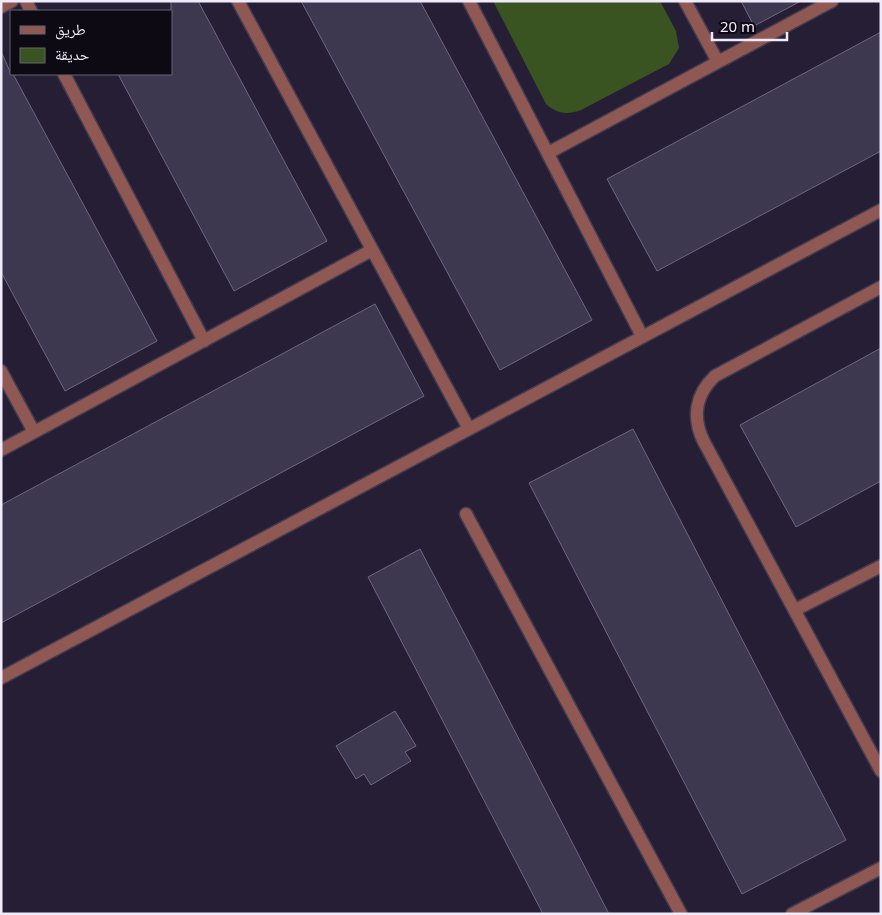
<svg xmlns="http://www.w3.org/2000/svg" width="882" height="915" viewBox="0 0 882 915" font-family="'Noto Sans','Noto Naskh Arabic',sans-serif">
  <rect width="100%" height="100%" fill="#251e35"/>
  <path fill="#395420" d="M493,1h167l16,30 3,17 -10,16 -88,46c-14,5 -24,4 -35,-6z"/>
  <path fill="#3e3750" stroke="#6f6783" d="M171,1h27l129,240 -93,50 -116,-217h53z
    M301,1h119l172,319 -92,50z
    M741,1h60l-47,25z
    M881,32v119l-224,120 -50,-92z
    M1,51l10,23h2l144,267 -92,50 -64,-119z
    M375,304l49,92 -423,227v-118z
    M881,348v133l-85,46 -56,-102z
    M633,429l213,411 -104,54 -213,-411z
    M420,549l54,103 135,262h-66l-15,-29 -160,-308z
    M395,711l21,35 -11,6 6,9 -40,24 -7,-11 -8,5 -20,-33z"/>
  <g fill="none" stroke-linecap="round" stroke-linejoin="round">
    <defs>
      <path id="street" d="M26,1l5,10
        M238,1l231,428
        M469,1l173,335
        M685,1l33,61
        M1,7l11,-6
        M64,74l140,267
        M548,153l284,-152
        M881,287l-166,89c-20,19 -23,42 -11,66l177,329
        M1,371l33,61
        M1,450l371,-200
        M466,514l215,400
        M795,610l86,-44
        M1,678l880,-468
        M792,914l89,-46"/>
    </defs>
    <use href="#street" stroke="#413b51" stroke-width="15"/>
    <use href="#street" stroke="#8f5853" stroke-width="12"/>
  </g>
  <rect width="882" height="915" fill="none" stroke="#efebfb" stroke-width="5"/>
  <rect x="10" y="10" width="162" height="65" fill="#0d0a14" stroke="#676470"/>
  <rect x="20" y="26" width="25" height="8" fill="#8f5853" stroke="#676470"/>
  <text x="55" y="35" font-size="15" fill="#efebfb">طريق</text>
  <rect x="20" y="48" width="25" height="15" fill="#395420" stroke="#676470"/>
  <text x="55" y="60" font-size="15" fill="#efebfb">حديقة</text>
  <path d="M712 32v8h75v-8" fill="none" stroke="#efebfb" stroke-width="2.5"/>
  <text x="720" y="32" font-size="15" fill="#efebfb" stroke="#0d0a14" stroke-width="4" paint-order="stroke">20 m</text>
</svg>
